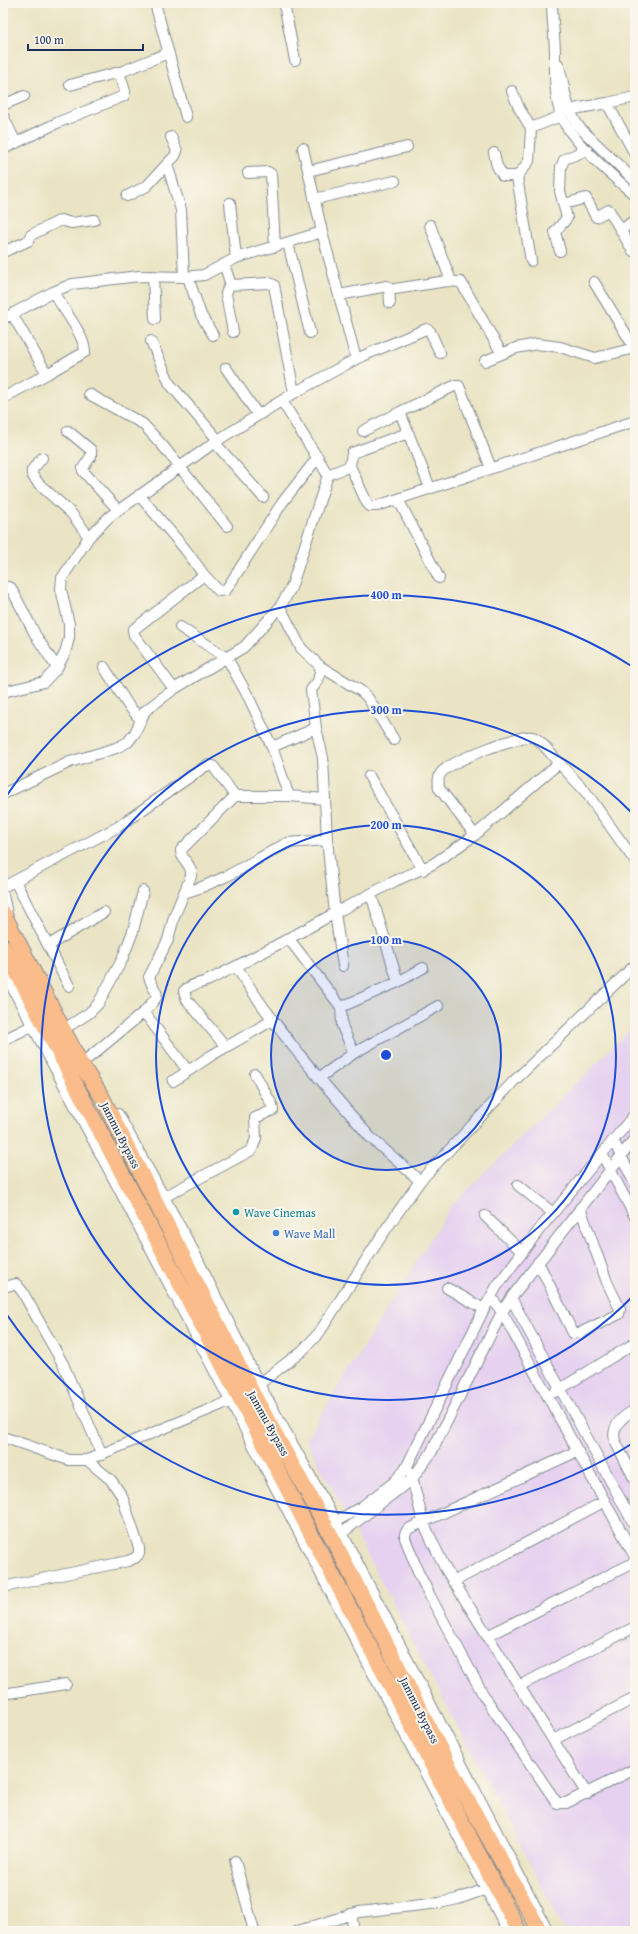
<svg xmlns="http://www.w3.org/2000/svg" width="638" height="1934" viewBox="0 0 638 1934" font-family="'Gentium Book Plus',serif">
  <rect width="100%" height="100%" fill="#fbf7ec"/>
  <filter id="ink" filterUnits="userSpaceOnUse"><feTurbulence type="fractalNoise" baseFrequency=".025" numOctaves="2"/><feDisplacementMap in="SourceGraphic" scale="8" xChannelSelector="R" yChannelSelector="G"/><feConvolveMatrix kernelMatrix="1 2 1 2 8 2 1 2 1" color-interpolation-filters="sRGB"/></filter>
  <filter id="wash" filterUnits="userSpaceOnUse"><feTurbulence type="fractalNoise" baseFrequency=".012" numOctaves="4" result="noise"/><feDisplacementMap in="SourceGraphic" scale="16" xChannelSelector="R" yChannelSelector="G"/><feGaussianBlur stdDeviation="0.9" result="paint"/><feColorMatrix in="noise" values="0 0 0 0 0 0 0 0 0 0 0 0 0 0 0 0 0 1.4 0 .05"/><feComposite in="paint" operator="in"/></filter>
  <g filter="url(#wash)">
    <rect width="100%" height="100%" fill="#eae4c4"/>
    <path fill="#e6d2f0" d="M635,1025v906h-70l-259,-492 145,-233z"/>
  </g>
  <g filter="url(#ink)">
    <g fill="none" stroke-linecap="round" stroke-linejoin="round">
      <defs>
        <path id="minor" d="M155,3l31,114
          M286,3l-1,6 10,51
          M552,3c0,17 3,34 3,52 0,20 -1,43 7,63 11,25 51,59 73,77
          M558,64c8,23 6,44 22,64l55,53
          M70,85l53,-14 45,-18
          M512,91l7,17 12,20
          M607,103l28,-6
          M3,105l21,-9
          M569,110l38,-7 28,51
          M3,116l13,27
          M303,148l19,84 34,127
          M3,149l56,-27 65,-26 1,-5 -6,-19
          M494,153l3,13 6,10h15
          M167,164l8,-8 2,-5 -6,-14
          M308,171l99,-24
          M248,173l20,-1 3,2 4,73
          M314,199l81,-18
          M564,204l22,-6 10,19 13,-7 24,41
          M430,225l21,56
          M621,230l14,-10
          M288,243l22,90
          M560,251l-5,-19 12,-14 -7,-27 1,-24 3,-7 3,-2 20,-8
          M3,252l25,-11 3,-6 30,-15 10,3 23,-3
          M236,258l86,-26
          M531,261l-14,-84 12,-16 2,-33 30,-12
          M224,264l7,21 38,-2 5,2 20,108
          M153,276l2,43
          M184,277l20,-2 32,-17 -6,-55
          M188,277l13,38 12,20
          M594,282l40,65
          M229,285l-3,9 7,38
          M395,289l52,-8 14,1 41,72
          M53,292l19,-8 9,-1 58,-7 45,1 -3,-67 -14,-46 -20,22 -20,10
          M339,295l48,-9 2,2 1,15
          M12,314l41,-22c9,15 32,44 32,60l-38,22
          M3,319l9,-5 35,60 -44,24
          M151,341l19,43 48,56
          M485,361l31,-13 21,-4 23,3 35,11 40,-10
          M226,368l32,47
          M89,394l54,30 20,22 64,80
          M400,412l54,-26h5l32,82
          M68,431l23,19v6l-8,12v3l35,39
          M363,431l37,-19 30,76
          M215,443l48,54
          M42,458l-10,12v5l7,9 32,29 18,24
          M350,466l2,-13 56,-20
          M328,475l22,-9 17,37 3,3h7l258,-85
          M139,495l46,54 19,26 -71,55 1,5 40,54 70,-42 36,-40 11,-19 37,-113 -46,-74
          M398,499l41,79
          M204,575l15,16 7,-1 56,-87 36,-46
          M3,590l5,-3 3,1 25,48 21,32
          M180,627l47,31 22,40 23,49 44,-19 -5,-38 7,-9 3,-14 -20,-19 -21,-41
          M104,667l24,38 12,14
          M321,667l40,24 7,7 26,42
          M3,692l41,-10 13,-14 8,-15 4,-15v-14l-8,-35 1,-11 27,-41 20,-20 109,-77 76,-47 62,-34 70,-30 4,2 10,22
          M272,747l17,49 36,3 -2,-41 -7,-30
          M369,776l54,94
          M3,794l67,-32 46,-14 12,-6 7,-9 10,-22 29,-22
          M475,835l-36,-47c-1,-6 -1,-11 2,-15 9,-12 77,-38 91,-36 8,1 21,20 27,26
          M15,881l54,105
          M3,887l113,-59 91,-63 6,1 22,30h54
          M184,893l18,-6 25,-11 60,-33 40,-3 -2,-41
          M371,894l27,88 25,-14
          M3,895l5,24
          M289,939l52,68 57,-25
          M49,945l55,-33
          M343,966l-8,-53 60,-32 38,-17 42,-29 84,-72 26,28 50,70
          M237,968c25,39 52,75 82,110l35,-25
          M3,970l127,240 378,721
          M341,1007l1,19 12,27 84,-47
          M144,1012c20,-22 12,-13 5,-35l19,-37 6,-23 17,-41c2,-12 -11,-16 -10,-26l54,-54
          M64,1029l25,-16 9,-9 24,-44 11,-29 10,-40
          M3,1040l29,-14
          M226,1047l-39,-47 -3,-9c7,-8 18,-7 27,-12 42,-21 83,-43 124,-66l-8,-73
          M81,1064l63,-52 44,59
          M319,1078l51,59 50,44
          M173,1081l39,-26 61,-35
          M118,1114l76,138 65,132 83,149 206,398
          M613,1140l22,44
          M602,1154l33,63
          M518,1185l35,28
          M164,1197l88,-47 4,-12 -1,-20 18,-8 -1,-5 -17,-31
          M485,1216l37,36
          M538,1262l35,71h7l39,-19 1,-5 -13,-27 -27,-74
          M3,1287l13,-3 6,7 41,73 39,91
          M447,1288l37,21
          M491,1297l11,15 133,245
          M511,1298l124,228
          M254,1388l48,-37 17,-18 65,-101 36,-51 93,-99 122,-117
          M555,1392l80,-49
          M635,1410c-12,6 -24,16 -20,31l20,39
          M3,1437l66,23h18l148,-61
          M578,1451l-170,78 -3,5v4l13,34 13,26 53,98 73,107h9l69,-34
          M411,1473l12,49 22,46 142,226
          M330,1525l31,-18 32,-24 12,-13 79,-161 13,-23 42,-56 96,-116
          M338,1536l74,-57 19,-26 71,-141 9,-14 124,-160
          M453,1582l152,-81
          M3,1587l125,-26 7,-3 4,-4v-6l-17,-52 -11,-16 -24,-20
          M487,1636l148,-74
          M519,1686l116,-59
          M3,1694l63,-10
          M553,1740l82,-42
          M235,1861l19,70
          M351,1914l3,17
          M298,1931l61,-19 80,-9 19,-4 28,-10"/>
        <path id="highway" d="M3,913l78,151 21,33 149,293 82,149 113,222 94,170
          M3,946l516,985"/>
      </defs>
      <use href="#minor" stroke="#828a91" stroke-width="12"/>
      <use href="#highway" stroke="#828a91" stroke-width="17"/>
      <use href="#minor" stroke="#fff" stroke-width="10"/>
      <use href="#highway" stroke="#f9bc8a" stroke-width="15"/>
    </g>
  </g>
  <circle cx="386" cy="1055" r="115" fill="#1d4ed8" fill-opacity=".12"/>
  <g fill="none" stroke="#1d4ed8" stroke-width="2">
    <circle cx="386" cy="1055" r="115"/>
    <circle cx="386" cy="1055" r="230"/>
    <path d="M634 1295A345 345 0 1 1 634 815"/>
    <path d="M633 1443A460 460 0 0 1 5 1312M5 798A460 460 0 0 1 633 667"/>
  </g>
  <circle fill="#0f9aa8" stroke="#fbf7ec" stroke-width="1.5" cx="236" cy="1212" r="4"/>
  <circle fill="#3f7fe0" stroke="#fbf7ec" stroke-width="1.5" cx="276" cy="1233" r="4"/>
  <g text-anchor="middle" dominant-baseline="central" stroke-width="4" stroke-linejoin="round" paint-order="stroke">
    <g font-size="12" fill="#1b2f5e" stroke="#fbf7ec">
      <text transform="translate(121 1135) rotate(63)">Jammu Bypass</text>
      <text transform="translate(269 1423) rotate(61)">Jammu Bypass</text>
      <text transform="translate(420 1710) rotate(63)">Jammu Bypass</text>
    </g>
    <g font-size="12" fill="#0d838f" stroke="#fbf7ec" text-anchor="start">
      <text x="244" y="1212">Wave Cinemas</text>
    </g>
    <g font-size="12" fill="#366cbe" stroke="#fbf7ec" text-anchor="start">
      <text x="284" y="1233">Wave Mall</text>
    </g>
  </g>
  <circle cx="386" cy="1055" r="6" fill="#1d4ed8" stroke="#fbf7ec" stroke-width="2"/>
  <g font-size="12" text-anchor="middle" font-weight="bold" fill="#1d4ed8" stroke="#fbf7ec" stroke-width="4" stroke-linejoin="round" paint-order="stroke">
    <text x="386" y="599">400 m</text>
    <text x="386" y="714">300 m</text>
    <text x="386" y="829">200 m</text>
    <text x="386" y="944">100 m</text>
  </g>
  <rect width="638" height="1934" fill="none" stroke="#fbf7ec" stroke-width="16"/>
  <path d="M28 44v6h115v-6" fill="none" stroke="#1b2f5e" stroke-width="2"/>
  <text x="34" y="44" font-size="12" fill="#1b2f5e" stroke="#fbf7ec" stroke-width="3" paint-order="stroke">100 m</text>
</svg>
